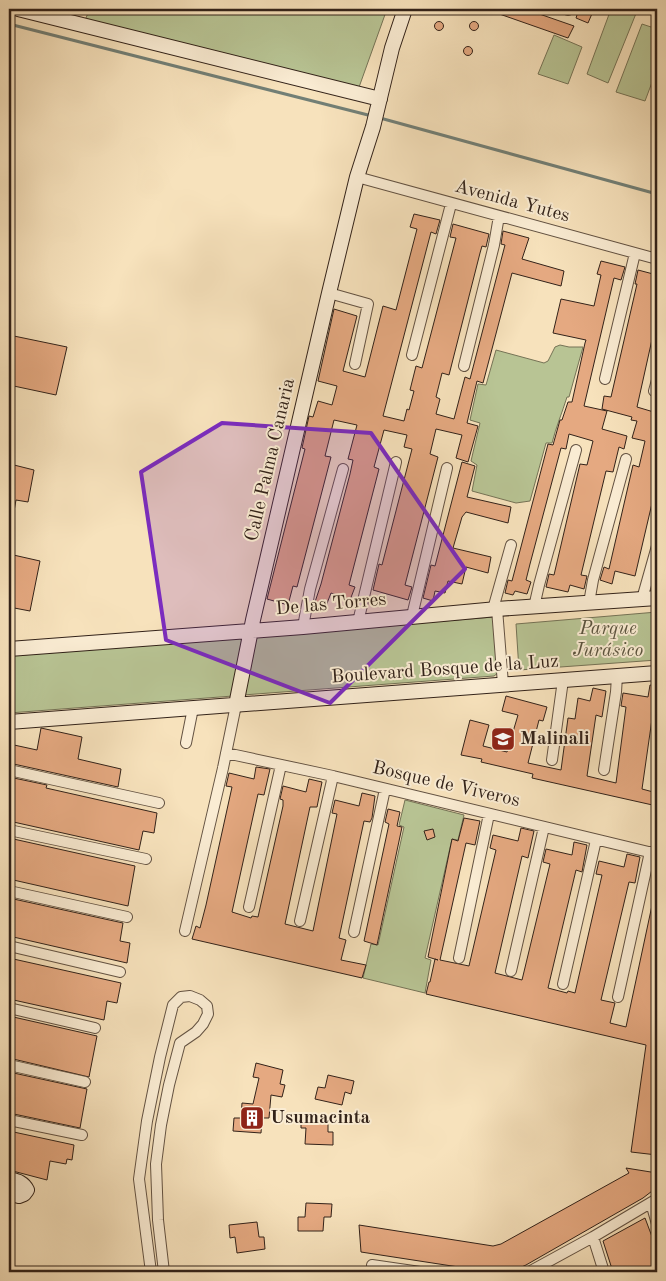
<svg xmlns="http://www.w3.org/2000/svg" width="666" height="1281" viewBox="0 0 666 1281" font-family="'Old Standard TT',serif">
  <rect width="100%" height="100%" fill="#f7e2bc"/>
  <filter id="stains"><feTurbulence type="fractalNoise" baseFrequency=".004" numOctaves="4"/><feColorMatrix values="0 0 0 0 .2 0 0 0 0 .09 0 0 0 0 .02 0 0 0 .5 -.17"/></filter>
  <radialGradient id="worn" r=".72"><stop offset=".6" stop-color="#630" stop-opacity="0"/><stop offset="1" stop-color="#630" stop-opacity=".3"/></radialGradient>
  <path fill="#b8c494" stroke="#757356" d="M90,9h297l-29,81 -273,-70z
    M611,9h22l4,2 -29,72 -21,-9z
    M642,24l15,5v40l-12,32 -29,-9z
    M554,35l28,12 -14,37 -30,-10z
    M560,345l9,2h14l-14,50h-2c-5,16 -11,30 -15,46h-6l-16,58 -14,2 -44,-12 5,-26 -6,-4 9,-38 -10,-3 8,-36 8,1 10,-35 48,13 4,-2 7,-14z
    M657,612v48l-138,10 -3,-46z
    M494,617l4,56 -4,3 -251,19 13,-59z
    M243,638l-10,58 -224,17v-57z
    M405,800l59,15 -6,25 -6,-1 -27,119 6,2 -6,33 -62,-15 8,-34 7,1 26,-118 -5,-2z"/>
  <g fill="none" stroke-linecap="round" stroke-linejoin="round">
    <path stroke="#727f76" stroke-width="3" d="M9,24l363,92
      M380,118l277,76"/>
  </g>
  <path fill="#e5a981" stroke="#322219" d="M488,9h37l49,17 -6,12 -80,-28z
    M579,9h15l-6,14 -12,-5z
    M434.5 26a4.5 4.5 0 1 1 9 0a4.5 4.5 0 1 1-9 0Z
    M469.5 26a4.5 4.5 0 1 1 9 0a4.5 4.5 0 1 1-9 0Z
    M463.5 51a4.5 4.5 0 1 1 9 0a4.5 4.5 0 1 1-9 0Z
    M414,214l26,6 -4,14 -5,-2 -48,184 21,5 3,-12 2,1 5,-19 -4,-1 6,-24 6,2 34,-130 -6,-1 3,-13 36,10 -3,13 -4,-1 -2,7 -31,122 -7,-2 -6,24 4,2 -4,15 18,5 11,-42 5,2 35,-134 -4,-1 2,-13 26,7 -7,21 42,12 -3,15 -49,-13 -29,110 -6,-2 -10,42 11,3 -10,36 -12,-4 6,-23 -26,-6 -6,25 8,3 -33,128 7,2 -4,13 -35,-10 6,-26 3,1 30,-116 -8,-2 3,-12 -23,-5 -10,37 5,2 -30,116 6,2 -5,13 -19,-7 -5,13 -11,-4 6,-18 29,-110 3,-14 -5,-1 9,-34 -23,-5 -9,36 6,1 -34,130 -4,-1 -5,19 -21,-6 38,-150 -3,-1 7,-32 4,1 5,-16 14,4 5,-19 -19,-5 16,-72 23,7 -14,55 22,6 18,-71 13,4 21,-81 -7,-2z
    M601,261l24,6 -4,13 -7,-2 -30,128 23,5 -5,18 25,7 -3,13 -5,-2 -6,25 -7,-1 -25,104 6,1 -3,13 -14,-4 -2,7 -22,-5 3,-13 5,1 26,-111 7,1 6,-24 -24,-7 -3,15 -5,-1 -31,116 -4,16 5,2 -4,12 -12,-3 -2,4 -8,-2 3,-13 4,1 36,-137 5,1 7,-25h2l6,-18h4l13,-59 1,-3 -33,-7 8,-34 33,7 7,-31 -4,-1z
    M638,270l19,5v42l-20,90 20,6v69l-22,94 -20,-5 -3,13 -12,-4 4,-13 5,2 24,-104 6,2 6,-26 -13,-3 5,-17 -6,-1 1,-3 -30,-8 2,-13 7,1 26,-113h-2z
    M9,335l58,12 -11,48 -47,-10z
    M462,462l13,4 -8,31 44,10 -3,16 -42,-11 -4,5 -9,31 38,9 -3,16 -22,-6 -4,17 -14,-3 -3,12 -10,-2 -2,10 -10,-3 8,-33 4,1z
    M14,465l20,5 -6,32 -12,-2 -3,17h-4v-48l5,1z
    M9,554l31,7 -10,50 -21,-4z
    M650,685l7,1v27l-4,-1 -11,77 15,4v13l-125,-28 1,-4 -52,-12 1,-3 -21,-4 9,-35 19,5 -6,21 24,6 11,-37 -16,-4 4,-15 41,11 -4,14 -4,-1 -11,43 33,7 7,-52 7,1 3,-21 12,3 3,-13 13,3 -4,26 -6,-2 -9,61 29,7 10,-76 -5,-1 2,-13 25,4z
    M41,728l41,9 -4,22 43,10 -3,18 -109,-24v-14l3,1 2,-5 23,5z
    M256,767l14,2 -6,26 -6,-1 -26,118 19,6 1,-2 6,1 25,-111v-6l-3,-1 3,-13 23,6 3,-13 13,3 -5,25h-7l-25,117 28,7 24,-117 -5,-1 3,-13 24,6 3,-13 13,3 -3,22 -2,4 -6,-1 -25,117 7,2 -5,20 25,5 -4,13 -170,-39 4,-13 4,2 6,-23 26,-118 -6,-1 3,-13 25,6z
    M9,777l38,8 -1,3 111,25 -3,20 -11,-2 -4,19 -130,-29z
    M388,809l12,3 -3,14 5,1 -25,118 -13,-4 25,-117 -4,-2z
    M464,818l16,3 -5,24 -9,-2 -26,117 29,6 27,-116 -6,-2 3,-13 25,6 3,-13 13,3 -6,27 -6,-2 -27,117 27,7 28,-116 -7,-2 3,-13 26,6 2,-13 13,3 -5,27 -6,-2 -28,118 19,5 1,-2 7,2 27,-118 -6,-1 3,-13 25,6 3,-13 13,3 -5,26 -6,-1 -28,118 14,3 -5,20 16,4 28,-131h3v259l-26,-3 15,-107 -220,-51 3,-12h1l5,-23 3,1 -10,-3 24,-118 6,2z
    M433,829l2,8 -8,3 -3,-9z
    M9,838l126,28 -7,40 -119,-27z
    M9,898l114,25 -3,18 10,2 -3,20 -118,-27z
    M9,958l112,25 -4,20 -10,-2 -3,19 -95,-21z
    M9,1016l88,20 -8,41 -80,-19z
    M256,1063l27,7 -3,14 5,1 -3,12 -11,-2 -2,23h-7l-1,15 -28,-2 1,-13h7l1,-15 11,1 6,-26 -6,-1z
    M9,1072l78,17 -7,39 -71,-15z
    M328,1075l26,6 -3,13 -6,-2 -3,13 -27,-6 3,-12 7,1z
    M301,1116l27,1v15h5v13l-28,-1 1,-16h-5z
    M9,1131l65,14 -2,15 -5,-1 -1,5 -16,-3 -3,19 -38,-10z
    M626,1168l31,5 -1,15 -13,10 -117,67 -16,7h-19l-130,-20 -2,-27 134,21 8,-2 128,-71z
    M306,1203l26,1 -1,13h-7l-1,14h-25v-14h7z
    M645,1218l12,32v22h-44l-10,-31z
    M257,1222l2,15h5l1,12 -28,4 -2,-16 -5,1 -1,-13z"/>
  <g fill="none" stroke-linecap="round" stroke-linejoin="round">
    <defs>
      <path id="street" d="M568,10v-1
        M357,177l300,82
        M329,293l39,11 -13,60
        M412,355l39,-151
        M464,366l30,-121 5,-29
        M605,379l30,-126
        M654,391l3,-11
        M642,599l15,-53
        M589,603l4,-23 33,-121
        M534,607l5,-22 37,-135
        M493,609l18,-64
        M497,609l6,75
        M412,616l35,-148
        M358,622l38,-160
        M303,627l7,-38 33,-120
        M186,743l7,-35
        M226,753l107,23 324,78
        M552,760l11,-80
        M9,770l150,33
        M604,770l12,-78 1,-16
        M9,830l137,29
        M9,891l118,26
        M249,907l32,-142
        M300,921l33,-145
        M185,931l38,-163 13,-63
        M354,932l31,-143
        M9,946l111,26
        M459,958l30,-144
        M511,971l33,-144
        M563,984l33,-144
        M618,997l32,-145
        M9,1008l86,20
        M9,1065l76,17
        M9,1120l73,15
        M651,1203l6,21
        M593,1237l11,35
        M372,1265l48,7
        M151,1272l-12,-93 8,-58 13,-64 13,-52 8,-8 9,-1 10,4 7,6 1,8 -5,10 -7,8 -16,11 -11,42 -8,40 -5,39 2,56 6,52
        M529,1272l64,-35 64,-38"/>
      <path id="secondary" d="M18,9l362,90
        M9,649l294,-22 194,-18 160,-11
        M236,705l17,-85 76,-327 28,-116 16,-50 19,-79 13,-39
        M9,722l648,-49
        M9,1179c8,2 14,3 18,11l-3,4 -5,2 -10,-3"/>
    </defs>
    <use href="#street" stroke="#635242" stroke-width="12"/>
    <use href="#secondary" stroke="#322219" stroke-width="16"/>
    <use href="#street" stroke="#faecd3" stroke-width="10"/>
    <use href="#secondary" stroke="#faecd3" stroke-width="14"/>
  </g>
  <path fill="#7b2cbf" fill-opacity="0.2" stroke="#7b2cbf" stroke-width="4" stroke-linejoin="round" d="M222,423l149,10 94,136 -135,134 -164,-63 -25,-168z"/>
  <defs>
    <symbol id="school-square" viewBox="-11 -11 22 22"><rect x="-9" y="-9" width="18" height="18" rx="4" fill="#8f2418" stroke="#faecd3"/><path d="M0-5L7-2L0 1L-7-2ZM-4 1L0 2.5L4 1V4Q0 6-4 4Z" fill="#fff"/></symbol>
    <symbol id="building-square" viewBox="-11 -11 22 22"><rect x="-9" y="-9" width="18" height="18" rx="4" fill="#8f2418" stroke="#faecd3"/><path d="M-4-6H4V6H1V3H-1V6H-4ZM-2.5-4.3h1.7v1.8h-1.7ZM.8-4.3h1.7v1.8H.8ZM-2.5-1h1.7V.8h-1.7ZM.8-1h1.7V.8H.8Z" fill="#fff"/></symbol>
  </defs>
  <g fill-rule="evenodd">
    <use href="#school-square" x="489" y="725" width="28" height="28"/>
    <use href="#building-square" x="238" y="1104" width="28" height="28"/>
  </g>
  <g text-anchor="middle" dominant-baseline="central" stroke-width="4" stroke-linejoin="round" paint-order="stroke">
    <g font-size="19" fill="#322219" stroke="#faecd3">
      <text transform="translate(512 202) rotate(15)">Avenida Yutes</text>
      <text transform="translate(271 460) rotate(-77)">Calle Palma Canaria</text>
      <text transform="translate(331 605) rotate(-5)">De las Torres</text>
      <text transform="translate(445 670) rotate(-4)">Boulevard Bosque de la Luz</text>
      <text transform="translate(446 785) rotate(13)">Bosque de Viveros</text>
    </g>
    <g font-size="19" font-style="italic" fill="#5a533e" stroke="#faecd3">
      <text x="608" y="629">Parque<tspan x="608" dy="22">Jurásico</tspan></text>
    </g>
    <g font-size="19" font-weight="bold" fill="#322219" stroke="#faecd3" text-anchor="start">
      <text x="520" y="739">Malinali</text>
      <text x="270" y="1118">Usumacinta</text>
    </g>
  </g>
  <rect width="666" height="1281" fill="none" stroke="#f7e2bc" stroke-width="30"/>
  <rect x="10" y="10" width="646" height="1261" fill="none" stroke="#322219" stroke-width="2.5"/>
  <rect x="15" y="15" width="636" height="1251" fill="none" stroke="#322219"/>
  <rect width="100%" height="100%" filter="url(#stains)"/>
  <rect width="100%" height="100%" fill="url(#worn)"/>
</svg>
